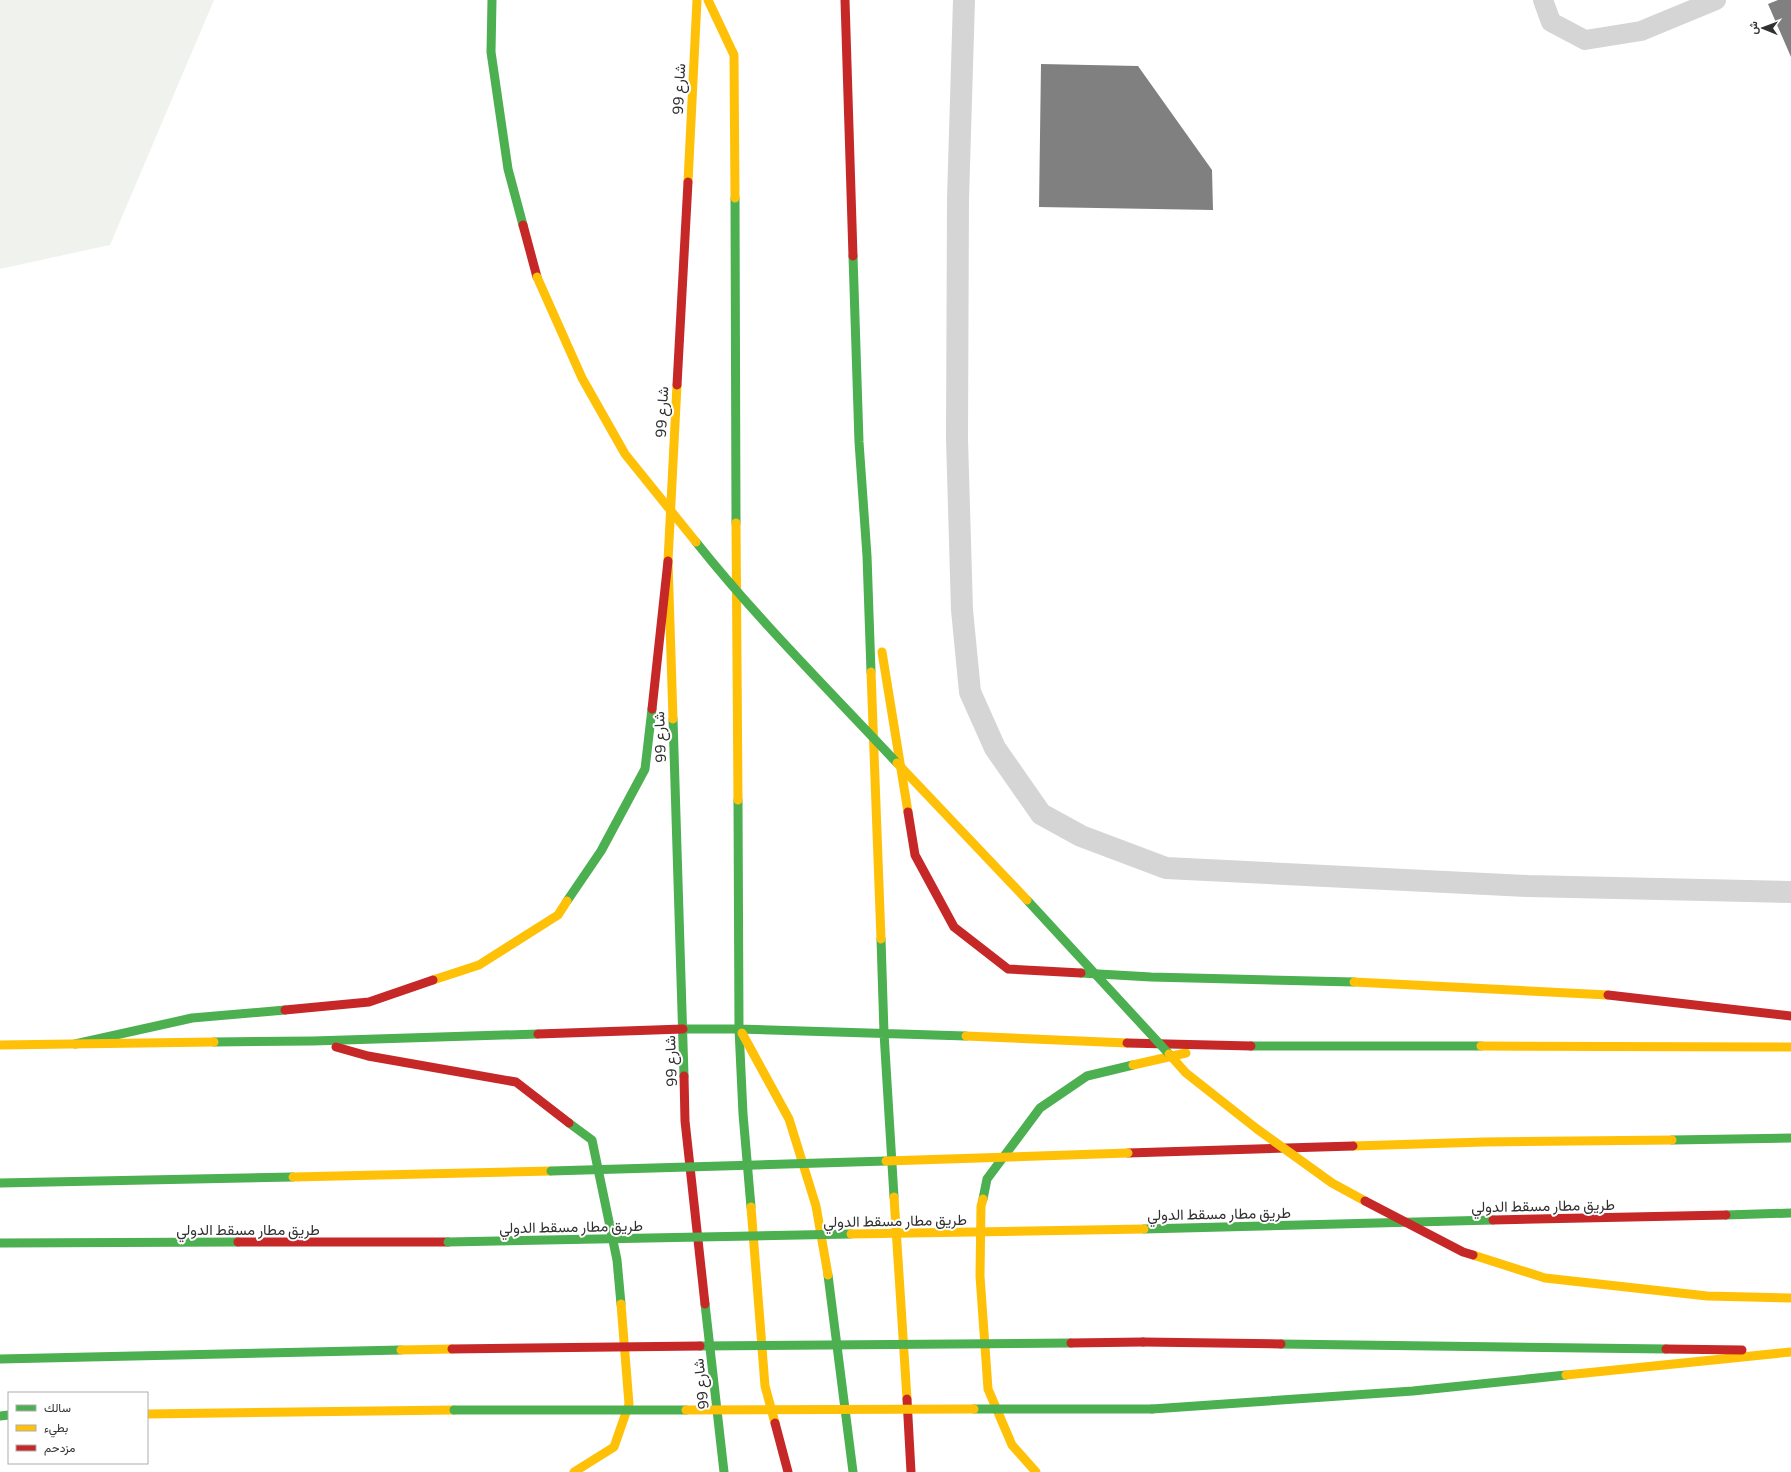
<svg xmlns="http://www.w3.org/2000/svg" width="1791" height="1472" viewBox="0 0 1791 1472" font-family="Commissioner,Vazirmatn,sans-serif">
  <rect width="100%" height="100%" fill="#fff"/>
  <path fill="#f0f3ed" d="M0,0h214l-104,245 -110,24z"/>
  <path fill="#808080" d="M1778,0h13v57l-23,-53z
    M1041,64l97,2 74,104 1,40 -174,-3z"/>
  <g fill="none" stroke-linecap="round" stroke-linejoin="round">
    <path stroke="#d5d5d5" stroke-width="20" d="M1543,0l8,22 34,18 56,-9 75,-31"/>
    <path stroke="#d5d5d5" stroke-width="22" d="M964,0l-6,199 -1,240 5,171 8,82 25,56 46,66 40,22 85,32 362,18 263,6"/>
    <path stroke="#4caf50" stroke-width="9" d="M492,0l-1,52 17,117 15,56
      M735,198l1,325
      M853,256l6,186 8,114 4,116
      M673,719l11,357
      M738,800l1,229 4,85 8,93
      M567,901l34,-50 44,-82 7,-60
      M881,939l3,94 10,164
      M1081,973l70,4 203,5
      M683,1029h56l227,7
      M214,1042l99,-1 225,-7
      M75,1044l117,-26 93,-8
      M1251,1046h230
      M569,1123l23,17 25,120 4,44
      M1672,1140l119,-2
      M0,1183l293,-6
      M983,1199l4,-20 53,-71 47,-32 46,-11
      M1726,1215l65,-2
      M1144,1229l349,-9
      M0,1243l238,-1
      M828,1275l25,197
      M705,1304l19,168
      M1281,1344l385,5
      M0,1359l401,-9
      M1152,1409l261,-18 153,-16
      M0,1416l9,-1"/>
    <path stroke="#ffc107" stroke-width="9" d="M708,0l26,55 1,143
      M688,182l9,-182
      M736,523l2,277
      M882,652l26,160
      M871,672l10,267
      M673,719l-5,-158 9,-176
      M433,980l46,-15 79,-50 9,-14
      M1354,982l254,13
      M742,1033l47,86 27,87 12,69
      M966,1036l161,7
      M0,1045l214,-3
      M1481,1046l310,1
      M1133,1065l53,-12
      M1353,1146l131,-4 188,-2
      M293,1177l258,-6
      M894,1197l13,202
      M983,1199l-2,7 -1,70 8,113 24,56 24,27
      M751,1207l14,179 10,37
      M401,1350l51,-1
      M1566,1375l225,-23
      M147,1414l307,-4
      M574,1472l40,-25 15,-43 -8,-100"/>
    <path stroke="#c62828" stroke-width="9" d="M845,0l8,256
      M523,225l14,52
      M677,385l11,-203
      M652,709l16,-148
      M908,812l7,43 39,72 54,42 73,4
      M1608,995l183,21
      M285,1010l84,-8 64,-22
      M538,1034l145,-5
      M1127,1043l124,3
      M336,1047l32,9 148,26 53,41
      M684,1076l1,45 20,183
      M1128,1153l225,-7
      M1493,1220l233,-5
      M238,1242h210
      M1143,1342l138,2
      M1666,1349l76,1
      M907,1399l4,73
      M775,1423l13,49"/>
    <path stroke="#4caf50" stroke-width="9" d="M696,542c62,78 133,148 201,221
      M1027,900l142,154
      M551,1171l335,-10
      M448,1242l403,-8
      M700,1346l371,-3
      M974,1409h178
      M454,1410h232"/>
    <path stroke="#ffc107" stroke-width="9" d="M537,277l45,101 43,76 71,88
      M897,763l130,137
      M1169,1054l17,19 71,56 75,54 33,18
      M886,1161l242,-8
      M851,1234l293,-5
      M1473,1255l72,23 162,18 84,2
      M686,1410l288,-1"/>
    <path stroke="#c62828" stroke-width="9" d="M1365,1201l98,51 10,3
      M1071,1343l72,-1
      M452,1349l248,-3"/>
  </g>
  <g text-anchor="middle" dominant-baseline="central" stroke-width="4" stroke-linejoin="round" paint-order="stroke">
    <g font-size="15" fill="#313131" stroke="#fff">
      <text transform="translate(678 89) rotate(-87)">99 شارع</text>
      <text transform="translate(661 412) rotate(-87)">99 شارع</text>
      <text transform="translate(659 737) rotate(-92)">99 شارع</text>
      <text transform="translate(670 1061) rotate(-92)">99 شارع</text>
      <text transform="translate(1543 1205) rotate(-1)">طريق مطار مسقط الدولي</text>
      <text transform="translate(1219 1213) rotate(-1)">طريق مطار مسقط الدولي</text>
      <text transform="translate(895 1220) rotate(-1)">طريق مطار مسقط الدولي</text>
      <text transform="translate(571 1226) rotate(-1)">طريق مطار مسقط الدولي</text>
      <text x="248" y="1229">طريق مطار مسقط الدولي</text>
      <text transform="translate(700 1384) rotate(-96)">99 شارع</text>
    </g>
  </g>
  <rect x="8" y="1392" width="140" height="72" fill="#ffffff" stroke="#adadad"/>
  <rect x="16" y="1405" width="20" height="6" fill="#4caf50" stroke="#adadad"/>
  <text x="44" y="1412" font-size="12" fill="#313131">سالك</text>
  <rect x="16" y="1425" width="20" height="6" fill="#ffc107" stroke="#adadad"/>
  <text x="44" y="1432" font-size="12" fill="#313131">بطيء</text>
  <rect x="16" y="1445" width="20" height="6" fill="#c62828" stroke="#adadad"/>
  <text x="44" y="1452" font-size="12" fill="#313131">مزدحم</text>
  <g transform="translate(1763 28) rotate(271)" stroke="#ffffff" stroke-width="3" paint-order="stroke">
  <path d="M0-3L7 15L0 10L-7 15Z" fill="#313131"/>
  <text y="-6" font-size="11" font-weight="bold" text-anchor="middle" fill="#313131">ش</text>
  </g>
</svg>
